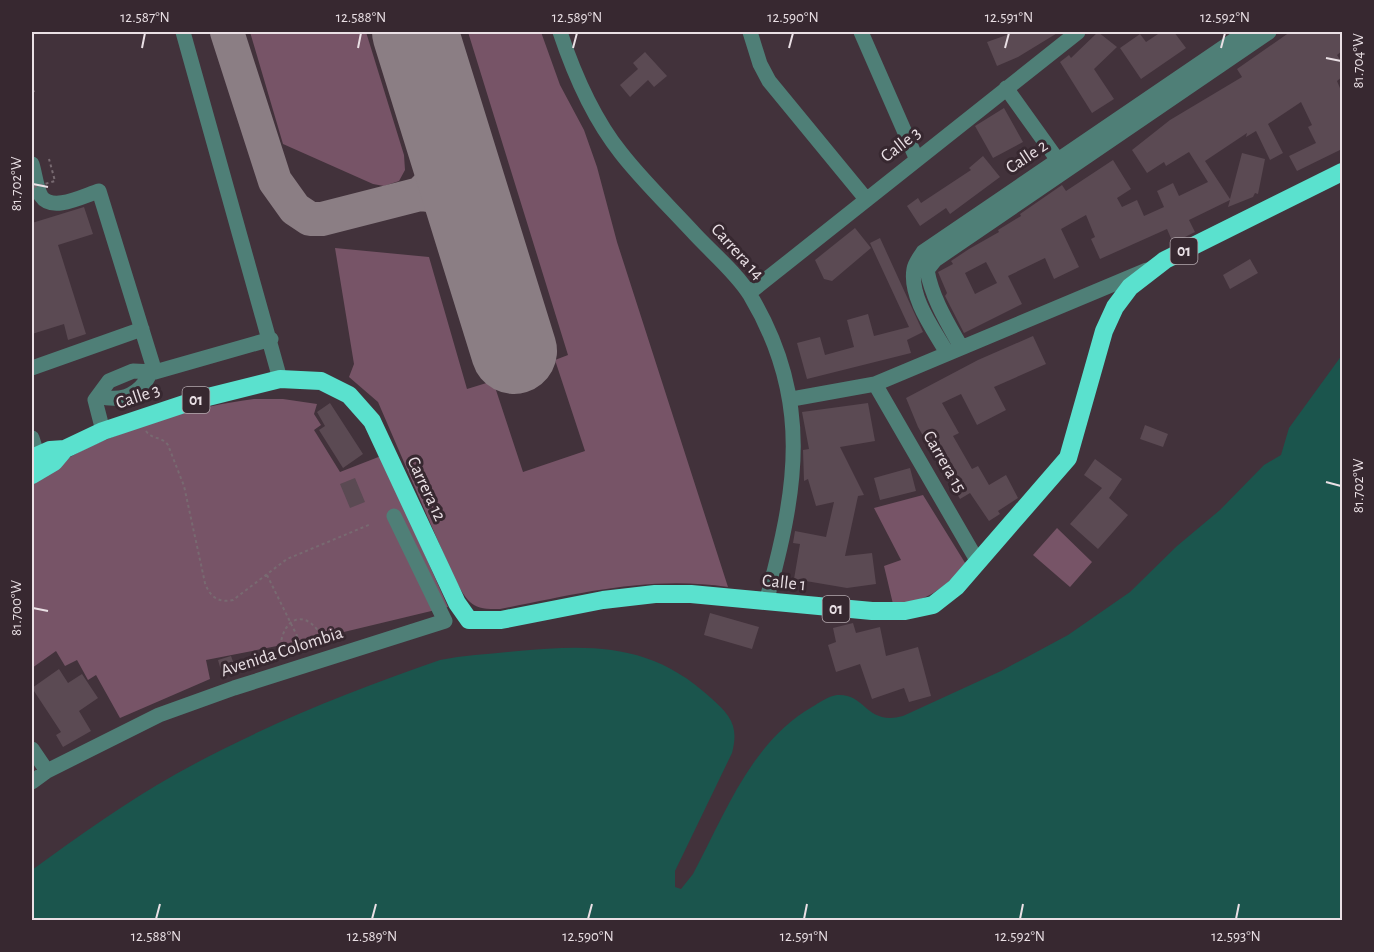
<svg xmlns="http://www.w3.org/2000/svg" width="1374" height="952" viewBox="0 0 1374 952" font-family="'Alegreya Sans',sans-serif">
  <rect width="100%" height="100%" fill="#42323b"/>
  <path fill="#775467" d="M250,32h116l38,123 1,15 -6,11 -15,5 -11,-2 -90,-40z
    M468,32h73l19,53 24,45 13,37 20,75 111,345c-78,-12 -152,7 -228,22 -30,1 -32,-7 -46,-31l-76,-176 -29,-25 5,-13 -19,-116 94,9 38,132 26,-8 30,91 62,-21 -30,-91 13,-5z
    M254,399h29l34,5 -3,10 7,11 -7,5 26,42 41,-16 67,151 -125,30 -117,23 4,19 -90,39 -24,-43 -8,5 -11,-20 -12,6 -9,-15 -24,17v-187c18,-11 36,-24 55,-33 53,-24 110,-42 167,-49z
    M923,495l44,71c-27,23 -38,36 -74,38l-9,-38 17,-6 -27,-52z
    M1057,528l35,34 -22,25 -37,-32z"/>
  <path fill="#1b554d" d="M1342,355v565h-1310v-50c47,-34 94,-68 144,-96 84,-47 174,-83 264,-114 26,-5 52,-6 78,-9 74,-7 134,-8 193,47 20,18 28,28 21,55l-57,118v16l6,2 12,-15c32,-60 58,-132 119,-167 7,-4 16,-11 25,-12 29,-2 29,31 66,21l98,-45 67,-36 62,-43 47,-46 43,-36 44,-45 17,-10 8,-27z"/>
  <g fill="none" stroke-linecap="round" stroke-linejoin="round">
    <path stroke="#8b7e84" stroke-width="34" d="M227,32l48,149 20,28 15,10h12l98,-25c24,2 40,11 54,29
      M420,194l20,-20 11,-28"/>
    <path stroke="#8b7e84" stroke-width="86" d="M415,32l99,319"/>
  </g>
  <path fill="#5b4a53" fill-rule="evenodd" d="M1015,32h44l-41,25 -21,9 -10,-24z
    M1098,32l19,15 -23,22 20,30 -22,14 -32,-51 9,-7 2,3z
    M1161,32h13l12,16 -45,31 -21,-31 20,-14 6,8z
    M1290,32h52v19l-5,4 5,8v14l-5,4 5,12v56l-45,22 -8,-15 27,-13 -8,-16 4,-2 -11,-23 -33,22 15,29 -13,7 -14,-29 -10,6 1,-4 -42,28 25,38 12,-46 23,6 -7,35 -3,-1 -2,4 -25,10 2,-7 -41,20 6,12 -22,11 -6,-14 -67,30 -9,-20 4,-2 -9,-22 -25,14 18,38 -25,12 -9,-21 -37,18 14,28 -58,29 -19,-37 2,-3 -9,-21 15,-8 -2,-3 18,-12 30,-17 -1,-2 23,-14 -1,-2 42,-29 4,6 47,-31 18,29 -14,9 5,9 15,-7 7,16 20,-9 -7,-16 16,-8 6,13 29,-14 -19,-30 -23,14 -2,-4 -17,11 -15,-23 38,-30 72,-43 -5,-8zM986,262l11,21 -22,11 -10,-21z
    M645,52l22,24 -13,11 -6,-7 -18,17 -10,-12 18,-16 -5,-6z
    M1004,108l19,34 -30,16 -18,-32z
    M983,156l17,21 -50,37 -4,-6 -26,18 -13,-20 11,-8 3,5 50,-33 -2,-2z
    M84,207l9,27 -35,11 28,89 -18,6 -4,-16 -32,10v-111z
    M855,228l16,20 -39,33 -8,-2 -9,-19z
    M880,238l43,94 -16,8 4,13 -104,26 -10,-36 23,-6 5,18 29,-8 -7,-27 21,-6 6,22 35,-9 -39,-84z
    M1250,259l8,14 -28,16 -7,-14z
    M1033,336l13,28 -52,23 12,23 -29,15 -16,-31 -19,9 17,30 -6,3 19,33 6,-3 11,19 17,-10 12,23 -20,13 2,3 -11,7 -19,-28 -10,6 -42,-72 -12,-29 72,-38z
    M330,403l33,51 -20,14 -24,-38 6,-4 -8,-14z
    M868,403l7,38 -35,6 24,48 -6,1 -13,60 27,-3 4,31 -29,4 -53,-9 6,-35 -7,-1 2,-12 31,6 8,-35 -18,4 -8,-27 -4,2 -1,-31 6,-1 -7,-37z
    M1145,425l23,9 -5,13 -23,-8z
    M1095,459l27,20 -13,19 19,17 -30,34 -28,-25 32,-36 -18,-13z
    M910,468l6,23 -36,9 -6,-22z
    M355,478l10,24 -15,6 -10,-24z
    M710,613l49,14 -7,22 -48,-14z
    M853,623l3,10 24,-6 6,29 32,-9 13,49 -22,6 -5,-14 -32,11 -12,-35 -24,8 -8,-27 8,-3 -3,-14z
    M231,656l5,14 -14,4 -4,-14z
    M59,669l9,14 14,-9 16,24 -19,13 12,20 -28,16 -7,-12 5,-3 -29,-44z"/>
  <g fill="none" stroke-linecap="round" stroke-linejoin="round">
    <path stroke="#786a71" stroke-width="2" stroke-dasharray="3 3" stroke-linecap="butt" d="M32,85l2,6 -2,1
      M146,431c6,9 16,5 22,14l16,41 21,97c5,14 13,20 28,17l54,-41 84,-35
      M267,575l37,75
      M280,658c-2,-41 27,-55 45,-15"/>
    <path stroke="#4f7f77" stroke-width="15" d="M183,32l97,347
      M560,32c14,42 33,86 61,121 21,27 47,52 71,78 17,19 45,42 58,64 63,105 47,195 16,307
      M750,32l10,32 9,17 97,118
      M861,32l56,128
      M1006,88l56,78
      M32,164c3,9 4,23 9,32 11,17 44,-1 58,-5l56,181
      M749,293l329,-261
      M961,347c-14,-25 -29,-49 -34,-77l8,-10 334,-228
      M947,353c-13,-23 -38,-56 -33,-84 1,-6 6,-12 9,-17l323,-220
      M32,368l110,-39
      M875,384l103,178
      M99,396c24,7 42,-3 52,-24
      M792,399l83,-15 272,-114
      M103,431l-8,-31 14,-19 24,-10 22,1 116,-33
      M32,438l9,28
      M32,749l15,22
      M32,782l15,-11 112,-56 75,-27 211,-67 -51,-105"/>
    <path stroke="#5ae1ce" stroke-width="18" d="M32,458l18,-8 15,-1 38,-18 93,-31 84,-21 41,2 28,14 23,26 85,182 12,17h32l102,-20 52,-6h36l181,17h33l28,-6 23,-18 112,-129 36,-127 11,-24 15,-20 35,-27 177,-88
      M32,475l22,-13 11,-13"/>
    <path stroke="#786a71" stroke-width="2" stroke-dasharray="3 3" stroke-linecap="butt" d="M34,187l21,-6 -6,-22"/>
  </g>
  <path fill="none" stroke="#eae0e5" stroke-width="2" d="M142,48l3,-15M358,48l3,-15M573,48l4,-15M789,48l4,-15M1005,48l4,-15M1221,48l4,-15M1326,58l15,3M33,184l15,3M1326,482l15,4M33,608l15,3M156,919l4,-15M372,919l4,-15M588,919l4,-15M804,919l3,-15M1020,919l3,-15M1236,919l3,-15"/>
  <g text-anchor="middle" dominant-baseline="central" stroke-width="6" stroke-linejoin="round" paint-order="stroke">
    <g fill="#372830" stroke="#b4a9af" stroke-width="1.5">
      <rect x="1170.5" y="238" width="27" height="26" rx="4.5"/>
      <rect x="182.5" y="387" width="27" height="26" rx="4.5"/>
      <rect x="822.5" y="596" width="27" height="26" rx="4.5"/>
    </g>
    <g font-size="16" font-weight="bold" fill="#eae0e5">
      <text x="1184" y="251">01</text>
      <text x="196" y="400">01</text>
      <text x="836" y="609">01</text>
    </g>
    <g font-size="18" fill="#eae0e5" stroke="#372830">
      <text transform="translate(901 145) rotate(-38)">Calle 3</text>
      <text transform="translate(1027 157) rotate(-34)">Calle 2</text>
      <text transform="translate(737 252) rotate(48)">Carrera 14</text>
      <text transform="translate(138 397) rotate(-19)">Calle 3</text>
      <text transform="translate(944 462) rotate(60)">Carrera 15</text>
      <text transform="translate(426 489) rotate(65)">Carrera 12</text>
      <text transform="translate(784 583) rotate(6)">Calle 1</text>
      <text transform="translate(282 652) rotate(-18)">Avenida Colombia</text>
    </g>
  </g>
  <rect width="1374" height="952" fill="none" stroke="#372830" stroke-width="66"/>
  <rect x="33" y="33" width="1308" height="886" fill="none" stroke="#eae0e5" stroke-width="2"/>
  <g font-size="15" text-anchor="middle" fill="#eae0e5">
    <text x="145" y="22">12.587°N</text>
    <text x="361" y="22">12.588°N</text>
    <text x="577" y="22">12.589°N</text>
    <text x="793" y="22">12.590°N</text>
    <text x="1009" y="22">12.591°N</text>
    <text x="1225" y="22">12.592°N</text>
    <text transform="translate(1358 61) rotate(-90)" y="5">81.704°W</text>
    <text transform="translate(16 184) rotate(-90)" y="5">81.702°W</text>
    <text transform="translate(1358 486) rotate(-90)" y="5">81.702°W</text>
    <text transform="translate(16 608) rotate(-90)" y="5">81.700°W</text>
    <text x="156" y="941">12.588°N</text>
    <text x="372" y="941">12.589°N</text>
    <text x="588" y="941">12.590°N</text>
    <text x="804" y="941">12.591°N</text>
    <text x="1020" y="941">12.592°N</text>
    <text x="1236" y="941">12.593°N</text>
  </g>
</svg>
